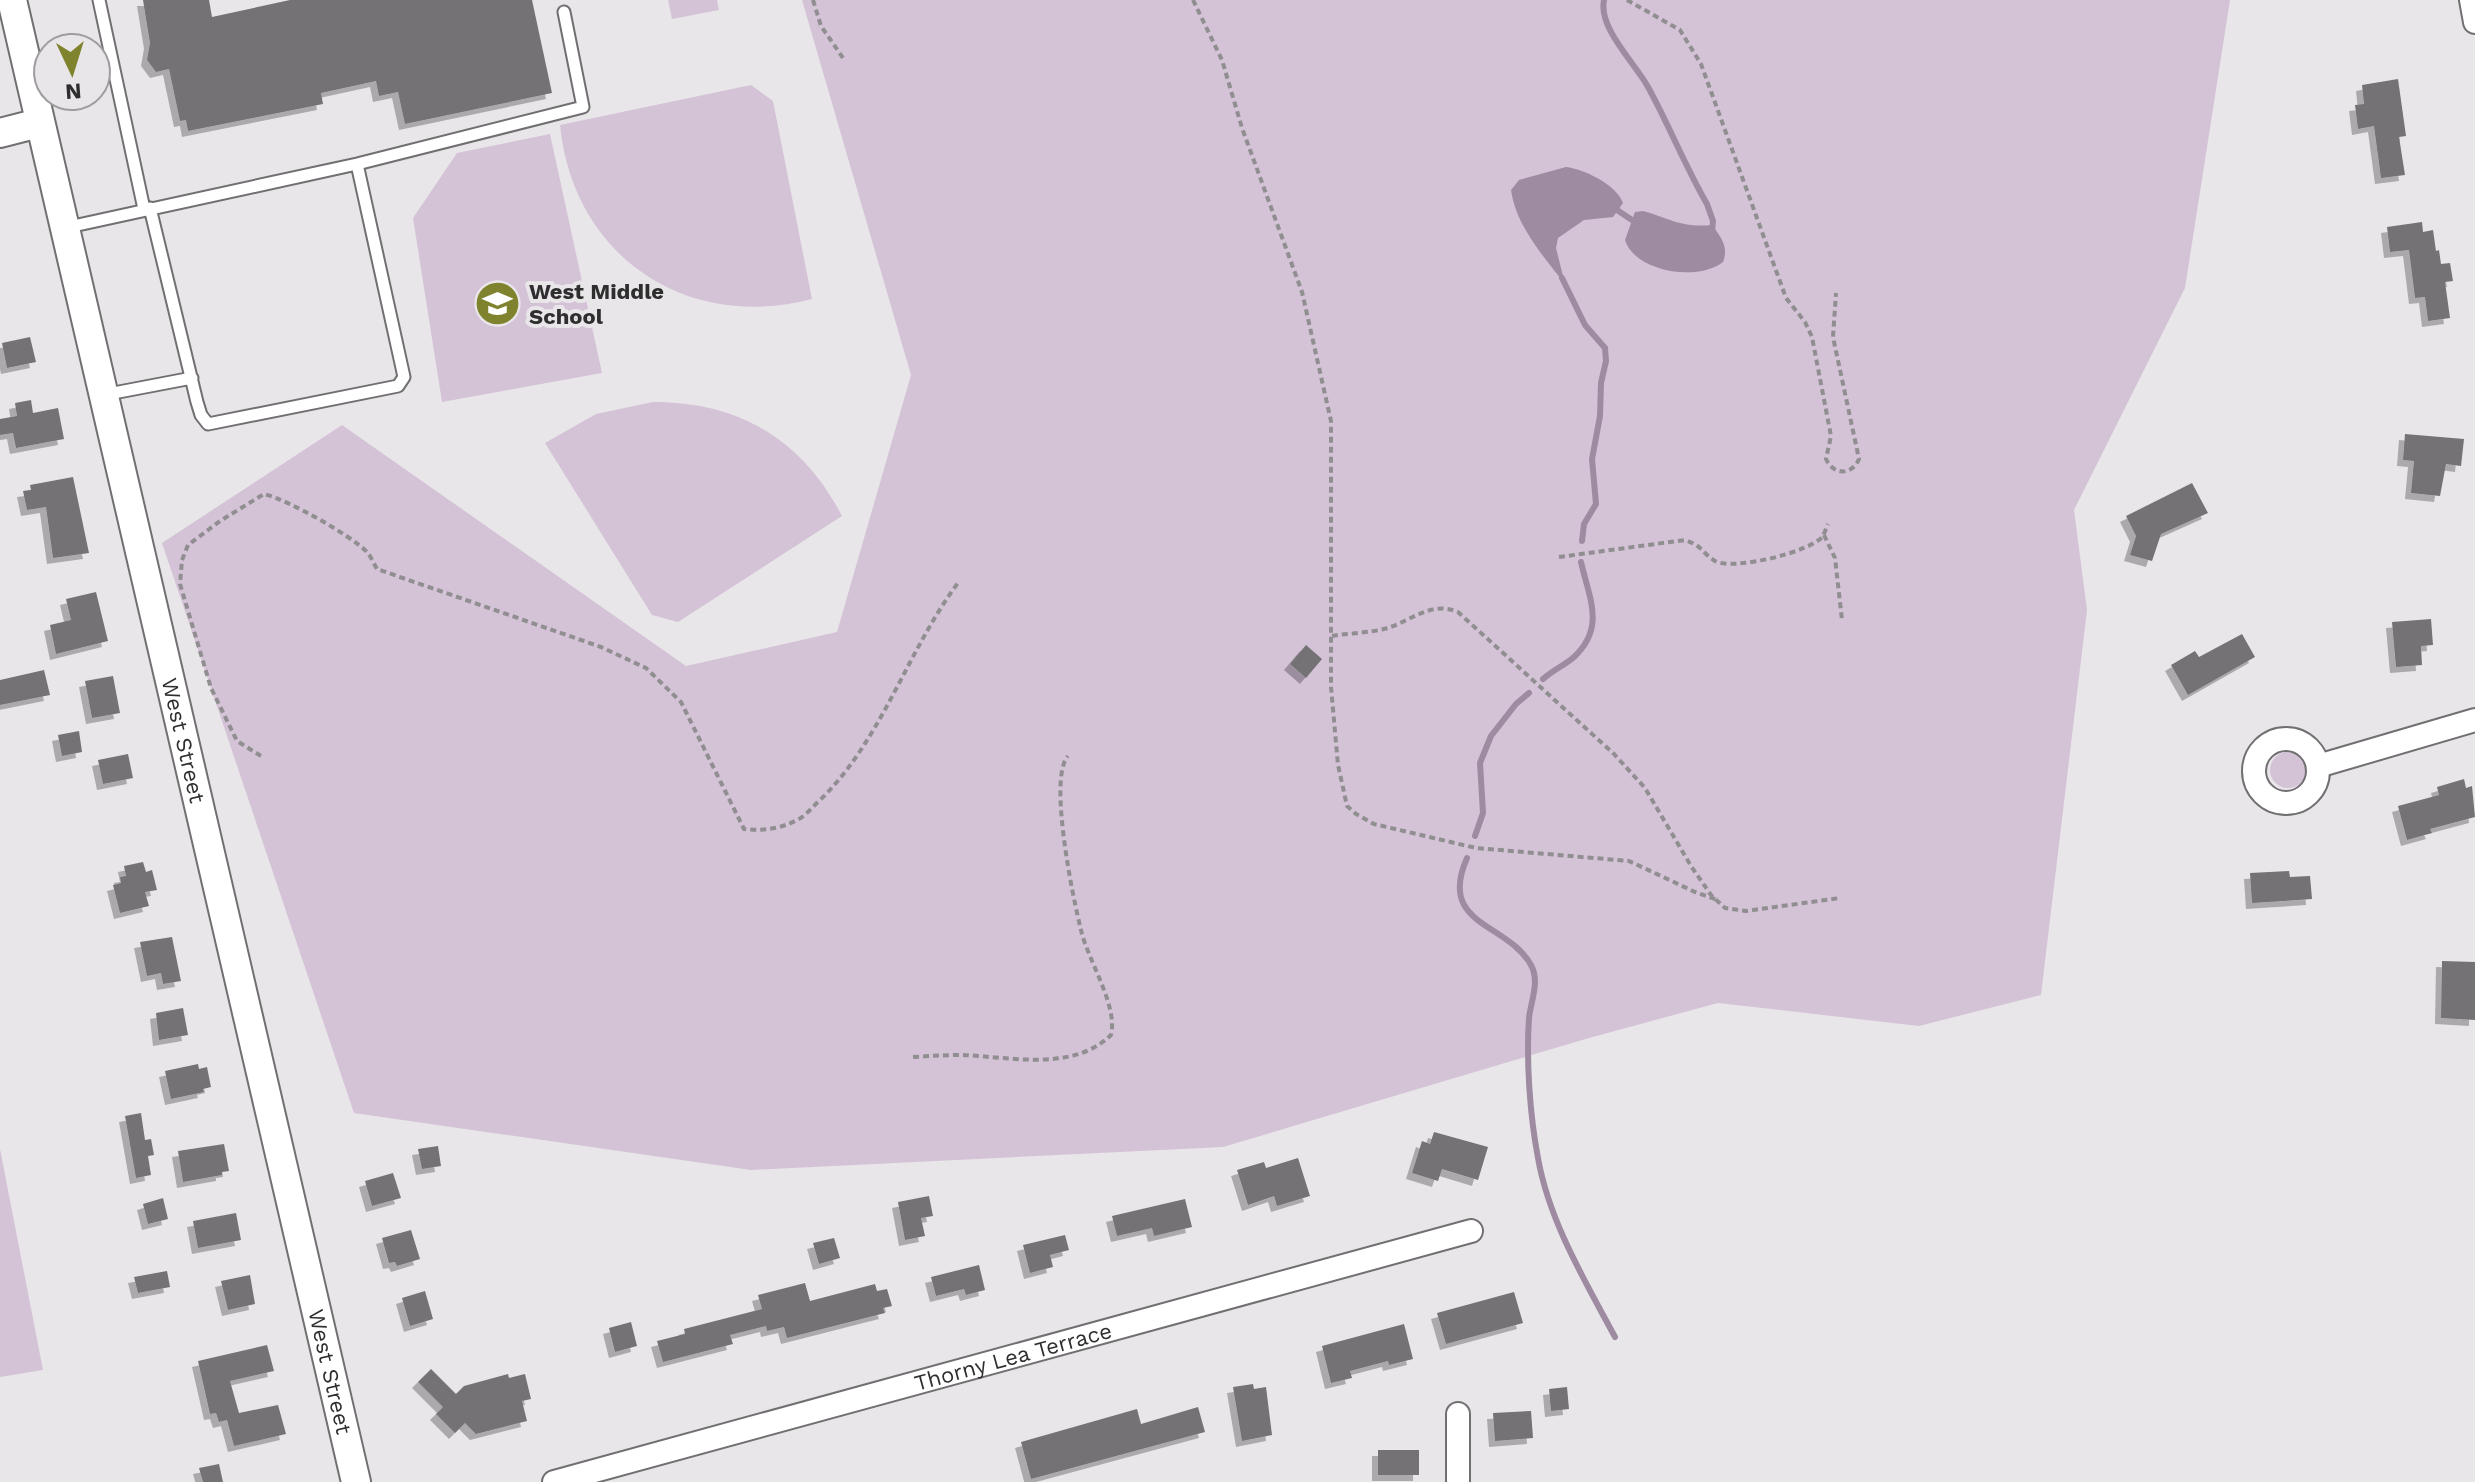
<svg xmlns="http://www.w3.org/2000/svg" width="2475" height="1482" viewBox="0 0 2475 1482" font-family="'Work Sans',sans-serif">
  <defs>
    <filter id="shadow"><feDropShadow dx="-6" dy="6" stdDeviation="0" flood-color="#0004"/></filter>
  </defs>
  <rect width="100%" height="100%" fill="#e9e6e9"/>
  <path fill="#d4c2d7" d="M668,0h49l2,10 -47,9z
    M802,0h1428l-45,288 -111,222 13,100 -46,385 -122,31 -201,-23 -129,35 -366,109 -472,23 -397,-57 -192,-570 180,-118 344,241 151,-34 74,-257z
    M751,85l22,16 39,198c-126,33 -239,-43 -252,-174z
    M550,134l52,239 -160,29 -29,-184 44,-65z
    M653,402c86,0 149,37 189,114l-164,106 -26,-7 -107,-172 51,-29z
    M2270 770a18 18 0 1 1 36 0a18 18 0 1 1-36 0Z
    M0,1149l43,221 -43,7z"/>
  <path fill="#9e8ba2" d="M1566,167c18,2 51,18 57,36l-10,14 -29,3 -26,18 -2,10 9,36c-21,-27 -49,-58 -54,-94l8,-10z
    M1643,211c29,8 38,17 69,14 9,12 17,22 11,37 -25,20 -88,10 -98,-22l10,-28z"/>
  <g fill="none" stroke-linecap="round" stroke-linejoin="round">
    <path stroke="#9e8ba2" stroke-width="6" d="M1604,0c-6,28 31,63 44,87 21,38 37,79 59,117l6,17 -1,11
      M1614,208l24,16
      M1562,278l23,47 20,23 1,13 -5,22 -1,33 -8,43 4,45 -12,20 -2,17
      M1543,679c10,-9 22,-14 31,-22 32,-30 15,-59 7,-95
      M1475,836l8,-23 -3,-50 11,-27 25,-32 13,-11
      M1467,858c-30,68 40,64 64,107 9,16 0,36 -2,53 -3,43 1,98 9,140 11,63 47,123 77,179"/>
  </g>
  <path fill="#747274" filter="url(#shadow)" d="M143,0h66l3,17 78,-17h242l20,93 -147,31 -7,-32 -19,4 -3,-15 -55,12 2,11 -135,27 -2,-11 -6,1 -11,-52 -13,3 -9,-12 3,-17z
    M2398,79l8,57 -7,1 6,38 -24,3 -7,-52 -16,3 -3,-24 9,-1 -2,-19z
    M2422,222l1,10 10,-2 3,21 3,-1 2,14 9,-1 3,18 -8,1 5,36 -22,3 -3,-24 -10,1 -6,-48 -19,2 -3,-25z
    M30,337l6,25 -29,6 -5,-25z
    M31,400l2,13 25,-5 6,31 -48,9 -3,-15 -13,2v-16l17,-3 -2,-13z
    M2405,434l59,5 -3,27 -15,-2 -6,32 -29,-3 3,-32 -11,-1z
    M73,477l16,76 -36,5 -7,-51 -19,3 -4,-19 8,-1 -1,-5z
    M2192,483l16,30 -47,21 -9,27 -22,-6 6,-19 -10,-20z
    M96,592l12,49 -52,13 -6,-29 21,-5 -5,-21z
    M2431,619l2,26 -12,1 1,19 -26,2 -4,-45z
    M2242,634l13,23 -67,38 -17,-30 24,-14 4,6z
    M1306,645l16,14 -16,19 -16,-14z
    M44,670l6,25 -50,10v-25z
    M113,676l7,37 -28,5 -7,-37z
    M79,731l3,21 -20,4 -4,-21z
    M128,754l5,24 -30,6 -5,-24z
    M2464,779l2,9 6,-2 3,31 -45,12 2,4 -25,7 -9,-34 41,-11 -2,-8z
    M143,862l3,10 6,-2 5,20 -12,2 4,14 -29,7 -7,-28 8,-2 -1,-6 6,-1 -2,-10z
    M2289,871l1,6 20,-1 2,23 -60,4 -2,-30z
    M172,937l9,44 -18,3 -2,-11 -14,3 -7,-34z
    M2442,961l33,1v58l-34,-2z
    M183,1008l5,27 -29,5 -3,-27z
    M198,1064l1,5 8,-2 4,20 -8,2 1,3 -33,7 -6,-28z
    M141,1113l4,27 6,-1 3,16 -6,1 3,19 -15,3 -11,-62z
    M1434,1132l54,15 -10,33 -36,-11 -4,12 -26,-8 10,-32 8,3z
    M224,1144l5,27 -7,1v3l-39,7 -5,-31z
    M438,1146l3,20 -19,3 -4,-20z
    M1298,1158l12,38 -33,10 -3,-10 -26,9 -11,-35 27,-8 2,6z
    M393,1173l8,25 -29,8 -7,-25z
    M929,1196l4,20 -12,2 4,18 -20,4 -7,-38z
    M163,1198l5,21 -20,5 -5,-20z
    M1185,1199l7,28 -38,9 -2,-8 -35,8 -5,-20z
    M236,1213l5,27 -43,8 -5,-27z
    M411,1230l9,29 -23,7 -2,-4 -6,1 -7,-25z
    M1065,1235l4,15 -19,5 3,12 -23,6 -7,-28z
    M834,1238l6,20 -21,6 -6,-21z
    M979,1265l6,25 -19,5 -2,-6 -28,7 -5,-19z
    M167,1271l3,16 -32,6 -4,-16z
    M250,1275l5,29 -27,6 -7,-29z
    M805,1283l5,18 65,-17 2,7 10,-2 5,17 -9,2 2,5 -98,25 -3,-11 -17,4 -1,-5 -36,9 3,9 -70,18 -6,-21 28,-7 -1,-5 78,-20 -4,-14z
    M425,1291l8,28 -23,7 -8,-28z
    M1514,1292l9,31 -77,21 -9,-31z
    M631,1322l6,24 -22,6 -6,-24z
    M1404,1324l9,35 -24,6 -1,-4 -38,10 2,7 -21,5 -9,-37z
    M267,1345l7,26 -44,10 9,32 39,-8 8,29 -52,12 -7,-26 -8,2 -3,-9 -6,1 -12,-53z
    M431,1369l25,25 8,-8 44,-12 1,4 16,-4 6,25 -9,2 5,20 -51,13 -11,-11 -10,10 -19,-19 7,-7 -25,-25z
    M1253,1384l1,5 12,-2 6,48 -30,6 -9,-54z
    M1567,1387l2,22 -18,2 -2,-22z
    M1198,1407l7,25 -174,47 -10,-37 116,-33 4,15z
    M1531,1411l2,27 -38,3 -2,-28z
    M1378,1450h41v25h-41z
    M219,1464l4,18h-20l-4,-14z"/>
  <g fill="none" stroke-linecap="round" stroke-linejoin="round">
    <defs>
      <path id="service" d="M99,0l45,209
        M150,208l47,194 4,13 7,9 190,-38 6,-9 -47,-213
        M64,228l293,-64 226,-57 -19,-95
        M103,395l89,-17"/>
      <g id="minor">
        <path d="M2471,0l4,22"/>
        <circle cx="2286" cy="771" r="32"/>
        <path d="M2318,766l157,-46"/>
        <path id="s1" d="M554,1482l917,-251"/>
        <path d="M1458,1482v-68"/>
      </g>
      <g id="tertiary">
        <path id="s2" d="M12,0l344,1482"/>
        <path d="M0,133l39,-10"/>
      </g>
    </defs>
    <use href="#service" stroke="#716f71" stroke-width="15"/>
    <use href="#minor" stroke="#716f71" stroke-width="26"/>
    <use href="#tertiary" stroke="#716f71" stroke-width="32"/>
    <path stroke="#908e90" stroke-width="4" stroke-dasharray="6 4" stroke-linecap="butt" d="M813,0l8,26 22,32
      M1193,0l29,60 20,68 60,164 29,129v266l7,78 9,41 9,8 18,10 102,24 153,13 66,31 23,8
      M1627,0l53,30 21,34 85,234 19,24 7,15 19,99 -5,23c7,16 26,17 33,0l-26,-122 3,-44
      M1824,535l11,23 7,62
      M1559,557l126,-17c18,6 17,13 30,21 18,10 96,-9 108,-25 1,-2 4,-10 5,-12
      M1332,636c17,-3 36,-3 52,-7 27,-7 46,-29 74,-17l156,142 31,34 46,78 20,29 14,13 21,3 94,-13
      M261,756l-24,-15 -26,-53 -31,-104 2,-24 6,-15 32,-24 44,-27c24,6 87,41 104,59 3,4 6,11 9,16l224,78 45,21 35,34 63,127c19,2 36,0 53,-9 9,-4 16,-14 23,-20 62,-60 87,-149 138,-217
      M913,1057c17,-1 33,-2 50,-2 47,2 110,17 148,-20 7,-30 -23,-74 -30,-105 -8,-32 -33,-152 -13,-174"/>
    <use href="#service" stroke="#fff" stroke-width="11"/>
    <use href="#minor" stroke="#fff" stroke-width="22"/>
    <use href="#tertiary" stroke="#fff" stroke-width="28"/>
  </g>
  <defs>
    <symbol id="school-disc" viewBox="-11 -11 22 22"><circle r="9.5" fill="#7f832d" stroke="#e9e6e9"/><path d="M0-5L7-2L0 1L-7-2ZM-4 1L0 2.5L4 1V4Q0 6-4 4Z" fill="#fff"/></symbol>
  </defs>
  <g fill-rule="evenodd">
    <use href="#school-disc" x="472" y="278" width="51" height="51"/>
  </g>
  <g text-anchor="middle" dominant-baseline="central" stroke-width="8" stroke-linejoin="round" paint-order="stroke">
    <g font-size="22" font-weight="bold" fill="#2f2e2f" stroke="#e9e6e9" text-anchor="start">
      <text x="529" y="291">West Middle<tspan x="529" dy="25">School</tspan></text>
    </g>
    <g font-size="22" fill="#2f2e2f" stroke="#e9e6e9">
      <text stroke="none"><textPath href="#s2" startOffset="760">West Street</textPath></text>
      <text stroke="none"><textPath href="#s1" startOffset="476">Thorny Lea Terrace</textPath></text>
      <text stroke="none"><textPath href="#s2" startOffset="1408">West Street</textPath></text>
    </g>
  </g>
  <g transform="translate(72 72) rotate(176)"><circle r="38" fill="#e9e6e9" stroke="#9f9c9f" stroke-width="2"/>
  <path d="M0-6L14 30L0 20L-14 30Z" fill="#7f832d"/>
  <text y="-12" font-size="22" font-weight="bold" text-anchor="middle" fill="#2f2e2f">N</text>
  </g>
</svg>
